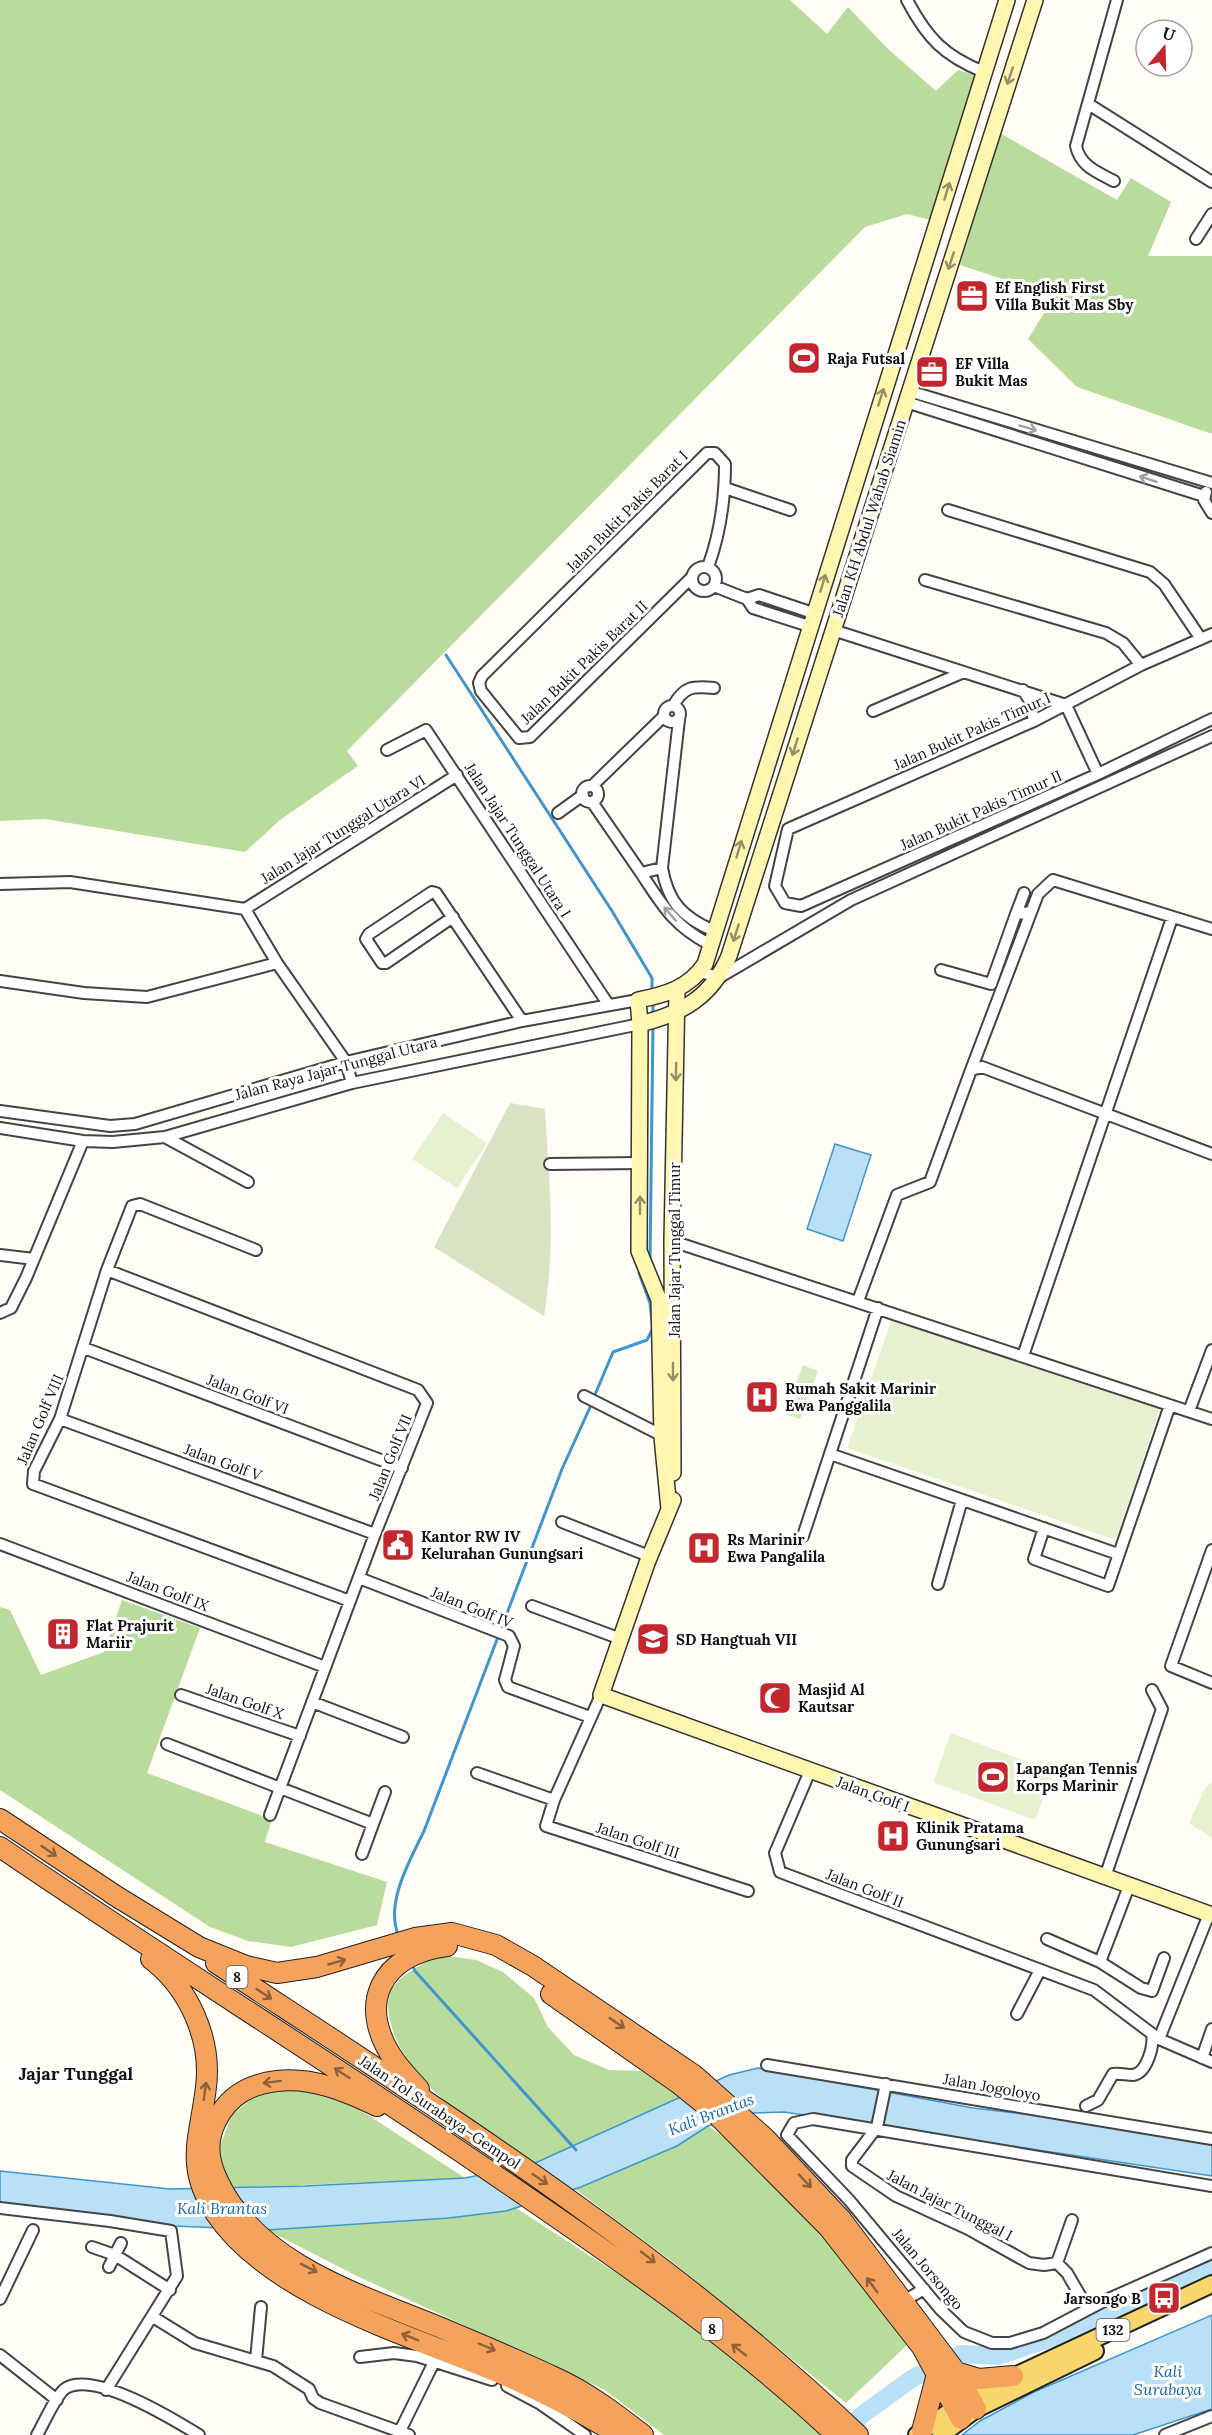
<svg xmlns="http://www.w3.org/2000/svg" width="1212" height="2435" viewBox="0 0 1212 2435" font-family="Lora,serif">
  <rect width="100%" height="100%" fill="#fffdf5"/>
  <path fill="#d5ebbd" d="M803,1365l15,6 -18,48 -15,-5z"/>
  <path fill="#b9dc9c" d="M0,0h790l37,34 21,-27 39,41 49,43 22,-21 20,6 -48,144 -23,-6 -42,13 -518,524 11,15 -78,54 -35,32 -200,-33 -45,2z
    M1000,133l117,67 14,-22 40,24 -23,54h64v178l-135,-47 -49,-48 27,-43 -95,-31z
    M122,1600l78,28 -53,145 113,42 11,7 -6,20 122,40 -10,43 -86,22 -43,-6 -38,-14 -210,-137v-183l10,3 31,65 63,-23z
    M441,1955l35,5 27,12 31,26 14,29 26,28 35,15 32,1 41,27 -149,66c-53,-38 -127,-76 -143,-144 -2,-7 -3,-20 0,-27 7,-17 35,-31 51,-38z
    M282,2088l33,5 39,13 111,72 -233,10 -10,-21 -2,-21 12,-31 23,-19z
    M708,2126c84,55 141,140 199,219l-61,58 -176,-143 -95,-71 102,-43z
    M516,2208l119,77 114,83 73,67h-158l-59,-45 -248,-114 -90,-46 182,-12z"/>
  <path fill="#d9e3c4" d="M510,1103l35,6c4,69 11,138 -1,207l-110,-69z"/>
  <path fill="#e6f2cf" d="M443,1113l44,30 -30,45 -45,-29z
    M892,1319l269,86 -45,135 -269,-92z
    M951,1733l102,39 -18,48 -102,-38z
    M1212,1782v56l-23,-15 16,-35z"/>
  <path fill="#b9e0f7" stroke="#3f96cf" stroke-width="1.5" d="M835,1144l36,11 -28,86 -36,-12z
    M758,2068l215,40 93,11 146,23v34l-428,-64 -30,1 -46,13 -31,20 -96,41 -75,24 -57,7 -182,12 -93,-4 -174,-22v-33l170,18 135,-3 160,-8 68,-14 196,-89z
    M1212,2315v94l-79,26h-171l18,-14 54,-29z"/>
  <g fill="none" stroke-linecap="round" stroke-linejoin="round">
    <path stroke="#3f96cf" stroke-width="3" d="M446,655l166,256 40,67v13
      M653,1001v14
      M650,1261l3,-236
      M641,1270l-2,3 11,30 2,18
      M594,1397l19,-45 34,-12 6,-12
      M399,1936c-15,-31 11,-76 25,-105l138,-362 30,-66
      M412,1964l3,7 161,179"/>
    <path stroke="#b9e0f7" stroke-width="18" d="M842,2435l21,-21 50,-36 48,-24 37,2 89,-30 125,-57"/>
    <defs>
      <path id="street" d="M907,0c20,38 37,56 77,72
        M1090,105l122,77
        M1114,181c-17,-9 -34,-15 -38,-35l41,-146
        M1196,239l16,-25
        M909,391l303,92
        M906,402l298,94
        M725,488l65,22
        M1206,492l-2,8 8,13
        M948,510l202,62 14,12 37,55
        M692 579a12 12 0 1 1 24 0a12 12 0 1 1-24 0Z
        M691,578l-161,159 -11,1 -38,-47 -2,-8 3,-7 225,-223h8l10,11c0,36 -5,70 -17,103
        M925,580l181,53 17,10 18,22
        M714,586l33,13 6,9 56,18
        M747,599l12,-4 54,18
        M833,630l233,75 32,69
        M1212,634l-71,31 -107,56 -246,108 -13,57 10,17 16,3 297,-132 114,-55
        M1023,690l7,11 4,20
        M664 714a8 8 0 1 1 16 0a8 8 0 1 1-16 0Z
        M673,706c11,-20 20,-20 41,-18
        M873,711l91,-39
        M387,750l39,-20 182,274
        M592,786l72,-70
        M582 794a8 8 0 1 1 16 0a8 8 0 1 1-16 0Z
        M592,802l49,71 21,-5 17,-148
        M558,813l25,-18
        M662,868c6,34 20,49 52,63
        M641,873c21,32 33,53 68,71
        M0,884l70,-2 175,27
        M245,909l212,-134
        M245,909l32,54 69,99 6,21
        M1016,914l8,-21
        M453,917l-67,46h-4l-16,-24 3,-5 63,-42 4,1 86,128
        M941,970l50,14 25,-70 15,-2
        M699,972l21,5 131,-77 361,-164
        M0,981l84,12 63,4 130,-34
        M971,1070l67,-176 15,-14 159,49
        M0,1111l110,15 25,-2 211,-62 176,-41 116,-21
        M0,1128l83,13 30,1 52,-5 187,-54 288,-59
        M165,1137l83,45
        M550,1164l90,-1
        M672,1241l540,178
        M256,1250l-116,-46 -8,2 -25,64 -47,149 -26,52 -1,13 317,117
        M0,1255l34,4
        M107,1270l311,120 9,13 -52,131 -105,281
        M858,1301l39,-106 33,-13 41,-112 11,-3 230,87
        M0,1313l11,-5 15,-30 57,-137
        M84,1348l318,120
        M1023,1356l149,-438
        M584,1396l83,42
        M1189,1411l23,-61
        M60,1419l315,115
        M830,1454l288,100
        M562,1522l87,34
        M1044,1528l-10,31 74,27 62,-181
        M803,1536l75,-228
        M0,1544l325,123
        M1212,1550l-41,116 41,17
        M359,1578l150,58 5,10 -9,34 3,7 82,30
        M938,1584l24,-84
        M532,1606l89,33
        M181,1695l119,41
        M601,1695l-47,105 -8,26 202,65
        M312,1702l91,35
        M167,1744l206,80 12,-32
        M810,1771l-35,82 5,19 314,118 65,49 53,23
        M477,1773l77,27
        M362,1854l11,-30
        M1105,1877l57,-168 -10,-19
        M1047,1939l53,23 29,-76
        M1100,1962l41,26 11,3 12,-33
        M1017,2014l23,-44
        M1159,2039l50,-125
        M1202,2058l10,-29
        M767,2065l445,74
        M886,2084l-9,43 -25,33v6l44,30 72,33 61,34 15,2 13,-2
        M1086,2106l12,-6 15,-26c7,-1 13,1 20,1 14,-2 21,-29 19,-41
        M1212,2186l-399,-67 -19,4 -7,12 62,65 92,110 23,22 28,11h18l33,-10 61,-32 108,-48
        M0,2208l110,13 61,10 6,45 -71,114
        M1072,2220l-15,43 10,10 21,36
        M92,2247l23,8 55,35
        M109,2267l12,-24
        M0,2299l33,-69
        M899,2304l25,-15
        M153,2317l42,26 78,23 36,23 4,9 7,5 89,32
        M0,2355l57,45
        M360,2357l34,-4 23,3 75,24
        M256,2360l5,-53
        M507,2386l32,17 46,32
        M400,2431l35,-71
        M37,2435c6,-10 20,-42 29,-47 29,-17 107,31 133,47
        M1165,2435l47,-19"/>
      <path id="secondary" d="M640,1024c41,-10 72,-27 89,-68l306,-956
        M673,1473l-1,-232 5,-251
        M673,1500l-26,63 -46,132 611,220
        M669,1509l-7,-72 -3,-137 -20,-49 1,-227 -2,-24c27,-5 51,-12 67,-36l302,-964"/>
      <path id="primary" d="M917,2435l53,-38 242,-113
        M941,2435l35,-26 119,-58"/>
      <path id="highway" d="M0,1819l122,81
        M0,1847c174,119 354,230 527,350 108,74 214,148 309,238
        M111,1893l88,54 47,19 31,7 40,-6 98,-29 37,-5 44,12 37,21 161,109 71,63 76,81 115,153 20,37
        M151,1959c38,29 61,80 55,128 -6,52 -22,78 10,127 56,83 197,122 286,160 41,18 79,38 117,61
        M216,1963c222,146 449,288 642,472
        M551,1994l127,89 36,29 115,116 93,119 39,72
        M419,2089c-8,-9 -17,-18 -24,-28 -40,-56 -14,-107 52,-115
        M377,2106c-31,-15 -65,-29 -100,-25 -27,3 -48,14 -61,40 -10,21 -8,39 2,60 39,83 143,114 221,146 40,17 79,33 117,51 31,14 60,36 87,57
        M956,2372l23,7 34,-3
        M922,2431l15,-57"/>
    </defs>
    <use href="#street" stroke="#444" stroke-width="14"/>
    <use href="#secondary" stroke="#333" stroke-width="18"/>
    <use href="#primary" stroke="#222" stroke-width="20"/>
    <use href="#highway" stroke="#222" stroke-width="22"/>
    <use href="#street" stroke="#fff" stroke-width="10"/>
    <use href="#secondary" stroke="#fff6b0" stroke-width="15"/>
    <use href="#primary" stroke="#f9d66b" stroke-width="16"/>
    <use href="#highway" stroke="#f5a25d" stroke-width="20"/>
  </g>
  <defs><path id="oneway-shaft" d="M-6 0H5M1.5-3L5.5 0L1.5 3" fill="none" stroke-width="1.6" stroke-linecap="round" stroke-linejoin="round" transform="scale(1.5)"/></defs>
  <g stroke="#948f68">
    <use href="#oneway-shaft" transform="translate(1010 76) rotate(108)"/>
    <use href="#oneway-shaft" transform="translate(947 191) rotate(-73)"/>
    <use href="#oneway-shaft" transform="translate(951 261) rotate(108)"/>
    <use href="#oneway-shaft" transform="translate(881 397) rotate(-72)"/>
    <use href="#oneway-shaft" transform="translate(823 583) rotate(-73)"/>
    <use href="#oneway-shaft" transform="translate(795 747) rotate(107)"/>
    <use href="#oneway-shaft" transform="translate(739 849) rotate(-73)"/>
    <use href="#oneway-shaft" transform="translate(736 933) rotate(108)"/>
    <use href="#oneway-shaft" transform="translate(676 1072) rotate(91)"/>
    <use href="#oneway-shaft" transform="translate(640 1205) rotate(-90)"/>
    <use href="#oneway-shaft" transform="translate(673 1372) rotate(90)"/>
  </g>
  <g stroke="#a0a0a0">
    <use href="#oneway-shaft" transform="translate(1028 428) rotate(17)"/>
    <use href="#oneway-shaft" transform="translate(1148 479) rotate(-162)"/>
    <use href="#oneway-shaft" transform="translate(670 914) rotate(-131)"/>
  </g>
  <g stroke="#8e613b">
    <use href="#oneway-shaft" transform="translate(49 1851) rotate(34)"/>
    <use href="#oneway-shaft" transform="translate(337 1962) rotate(-16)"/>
    <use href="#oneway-shaft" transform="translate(264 1994) rotate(33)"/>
    <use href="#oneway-shaft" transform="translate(617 2023) rotate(34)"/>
    <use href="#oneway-shaft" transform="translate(342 2073) rotate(-147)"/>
    <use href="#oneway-shaft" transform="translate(272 2082) rotate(173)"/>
    <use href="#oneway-shaft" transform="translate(205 2091) rotate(-82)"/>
    <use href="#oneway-shaft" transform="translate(540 2179) rotate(34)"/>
    <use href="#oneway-shaft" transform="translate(805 2181) rotate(47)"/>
    <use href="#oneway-shaft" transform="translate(648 2257) rotate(38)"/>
    <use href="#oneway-shaft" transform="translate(309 2268) rotate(27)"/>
    <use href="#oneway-shaft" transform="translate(872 2285) rotate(-127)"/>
    <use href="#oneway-shaft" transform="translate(410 2337) rotate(-158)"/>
    <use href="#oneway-shaft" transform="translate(487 2347) rotate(23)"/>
    <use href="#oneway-shaft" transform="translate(739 2350) rotate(-142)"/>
  </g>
  <defs>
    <symbol id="office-square" viewBox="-11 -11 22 22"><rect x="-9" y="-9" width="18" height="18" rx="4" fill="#c4262e" stroke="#fff"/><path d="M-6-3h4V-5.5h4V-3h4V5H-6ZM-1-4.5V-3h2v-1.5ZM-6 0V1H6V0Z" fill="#fff"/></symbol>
    <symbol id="stadium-square" viewBox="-11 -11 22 22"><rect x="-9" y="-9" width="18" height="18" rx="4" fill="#c4262e" stroke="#fff"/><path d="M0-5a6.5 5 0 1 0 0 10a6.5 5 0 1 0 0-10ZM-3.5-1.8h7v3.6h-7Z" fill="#fff"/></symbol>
    <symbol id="hospital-square" viewBox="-11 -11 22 22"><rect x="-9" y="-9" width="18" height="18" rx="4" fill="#c4262e" stroke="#fff"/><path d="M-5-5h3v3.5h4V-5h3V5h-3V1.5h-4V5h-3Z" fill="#fff"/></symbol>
    <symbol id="civic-square" viewBox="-11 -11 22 22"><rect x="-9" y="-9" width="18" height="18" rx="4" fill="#c4262e" stroke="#fff"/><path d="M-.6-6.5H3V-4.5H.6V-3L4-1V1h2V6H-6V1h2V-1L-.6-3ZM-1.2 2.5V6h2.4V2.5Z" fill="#fff"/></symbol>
    <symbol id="building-square" viewBox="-11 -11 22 22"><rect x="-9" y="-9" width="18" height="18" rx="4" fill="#c4262e" stroke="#fff"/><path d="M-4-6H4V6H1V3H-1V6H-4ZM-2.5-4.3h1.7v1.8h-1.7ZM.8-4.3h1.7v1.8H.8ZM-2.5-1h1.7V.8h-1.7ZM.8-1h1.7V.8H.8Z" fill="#fff"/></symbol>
    <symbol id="school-square" viewBox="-11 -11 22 22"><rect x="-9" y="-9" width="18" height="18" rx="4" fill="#c4262e" stroke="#fff"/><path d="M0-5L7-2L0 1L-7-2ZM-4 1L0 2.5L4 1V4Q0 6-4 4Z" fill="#fff"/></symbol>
    <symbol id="mosque-square" viewBox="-11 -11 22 22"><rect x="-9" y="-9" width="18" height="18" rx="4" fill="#c4262e" stroke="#fff"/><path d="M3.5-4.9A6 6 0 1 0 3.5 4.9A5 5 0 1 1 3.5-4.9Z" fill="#fff"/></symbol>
    <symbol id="bus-square" viewBox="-11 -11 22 22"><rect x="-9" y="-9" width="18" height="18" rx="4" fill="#c4262e" stroke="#fff"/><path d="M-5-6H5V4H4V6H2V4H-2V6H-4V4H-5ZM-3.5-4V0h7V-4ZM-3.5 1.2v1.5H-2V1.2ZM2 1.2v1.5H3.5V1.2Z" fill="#fff"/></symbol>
  </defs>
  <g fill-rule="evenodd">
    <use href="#office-square" x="953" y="277" width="38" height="38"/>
    <use href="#stadium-square" x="785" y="339" width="38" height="38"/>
    <use href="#office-square" x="913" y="353" width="38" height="38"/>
    <use href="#hospital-square" x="743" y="1378" width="38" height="38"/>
    <use href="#civic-square" x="379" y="1526" width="38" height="38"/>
    <use href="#hospital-square" x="685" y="1529" width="38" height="38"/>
    <use href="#building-square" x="44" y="1615" width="38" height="38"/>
    <use href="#school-square" x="634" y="1620" width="38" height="38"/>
    <use href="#mosque-square" x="756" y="1679" width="38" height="38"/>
    <use href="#stadium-square" x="974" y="1758" width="38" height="38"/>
    <use href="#hospital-square" x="874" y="1817" width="38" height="38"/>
    <use href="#bus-square" x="1145" y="2279" width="38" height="38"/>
  </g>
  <g text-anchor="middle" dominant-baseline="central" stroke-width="6" stroke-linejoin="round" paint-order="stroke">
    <g fill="#fff" stroke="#585858" stroke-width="1.5">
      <rect x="226.5" y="1966" width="21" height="22" rx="4.5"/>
      <rect x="701.5" y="2318" width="21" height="22" rx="4.5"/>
      <rect x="1096.5" y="2319" width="33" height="22" rx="4.5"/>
    </g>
    <g font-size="14" font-weight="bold" fill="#111">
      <text x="237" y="1977">8</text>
      <text x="712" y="2329">8</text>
      <text x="1113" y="2330">132</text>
    </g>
    <g font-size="15" font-weight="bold" fill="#111" stroke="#fff" text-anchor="start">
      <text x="995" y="287">Ef English First<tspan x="995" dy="17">Villa Bukit Mas Sby</tspan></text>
      <text x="827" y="358">Raja Futsal</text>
      <text x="955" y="363">EF Villa<tspan x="955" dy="17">Bukit Mas</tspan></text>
      <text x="785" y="1388">Rumah Sakit Marinir<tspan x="785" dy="17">Ewa Panggalila</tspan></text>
      <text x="421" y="1536">Kantor RW IV<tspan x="421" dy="17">Kelurahan Gunungsari</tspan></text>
      <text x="727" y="1539">Rs Marinir<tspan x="727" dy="17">Ewa Pangalila</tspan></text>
      <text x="86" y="1625">Flat Prajurit<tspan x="86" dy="17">Mariir</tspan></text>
      <text x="676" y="1639">SD Hangtuah VII</text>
      <text x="798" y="1689">Masjid Al<tspan x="798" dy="17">Kautsar</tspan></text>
      <text x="1016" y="1768">Lapangan Tennis<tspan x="1016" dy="17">Korps Marinir</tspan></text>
      <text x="916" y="1827">Klinik Pratama<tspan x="916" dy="17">Gunungsari</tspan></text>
      <text x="1141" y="2298" text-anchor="end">Jarsongo B</text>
    </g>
    <g font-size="15" fill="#111" stroke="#fff">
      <text transform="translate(627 511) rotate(-45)">Jalan Bukit Pakis Barat I</text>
      <text transform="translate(869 518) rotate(-72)">Jalan KH Abdul Wahab Siamin</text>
      <text transform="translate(584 662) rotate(-44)">Jalan Bukit Pakis Barat II</text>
      <text transform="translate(972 731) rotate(-24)">Jalan Bukit Pakis Timur I</text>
      <text transform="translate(981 810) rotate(-24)">Jalan Bukit Pakis Timur II</text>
      <text transform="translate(343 829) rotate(-32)">Jalan Jajar Tunggal Utara VI</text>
      <text transform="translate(518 840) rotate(57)">Jalan Jajar Tunggal Utara I</text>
      <text transform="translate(336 1068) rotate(-15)">Jalan Raya Jajar Tunggal Utara</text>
      <text transform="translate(674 1250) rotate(-90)">Jalan Jajar Tunggal Timur</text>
      <text transform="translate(248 1394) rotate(21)">Jalan Golf VI</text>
      <text transform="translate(40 1419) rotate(-67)">Jalan Golf VIII</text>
      <text transform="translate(390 1457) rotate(-68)">Jalan Golf VII</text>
      <text transform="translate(223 1462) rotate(20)">Jalan Golf V</text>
      <text transform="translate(168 1591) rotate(21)">Jalan Golf IX</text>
      <text transform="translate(472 1607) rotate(22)">Jalan Golf IV</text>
      <text transform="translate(245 1701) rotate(19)">Jalan Golf X</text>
      <text transform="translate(873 1794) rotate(20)">Jalan Golf I</text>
      <text transform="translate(638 1840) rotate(18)">Jalan Golf III</text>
      <text transform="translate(865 1888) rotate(21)">Jalan Golf II</text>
      <text transform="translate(992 2087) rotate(10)">Jalan Jogoloyo</text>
      <text transform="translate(440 2112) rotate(34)">Jalan Tol Surabaya–Gempol</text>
      <text transform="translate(950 2205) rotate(27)">Jalan Jajar Tunggal I</text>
      <text transform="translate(928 2269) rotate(50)">Jalan Jorsongo</text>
    </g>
    <g font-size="16" font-style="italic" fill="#1768a6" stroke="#fff">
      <text transform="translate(711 2114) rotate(-21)">Kali Brantas</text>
      <text x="222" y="2208">Kali Brantas</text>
      <text x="1168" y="2371">Kali<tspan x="1168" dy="18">Surabaya</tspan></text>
    </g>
    <g font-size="18" font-weight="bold" fill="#111" stroke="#fff">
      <text x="76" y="2073">Jajar Tunggal</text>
    </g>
  </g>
  <g transform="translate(1164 48) rotate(19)"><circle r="28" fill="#ffffff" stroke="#a0a0a0" stroke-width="1.5"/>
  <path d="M0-4.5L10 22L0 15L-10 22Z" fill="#c4262e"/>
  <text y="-9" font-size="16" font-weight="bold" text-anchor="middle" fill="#111111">U</text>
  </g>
</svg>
